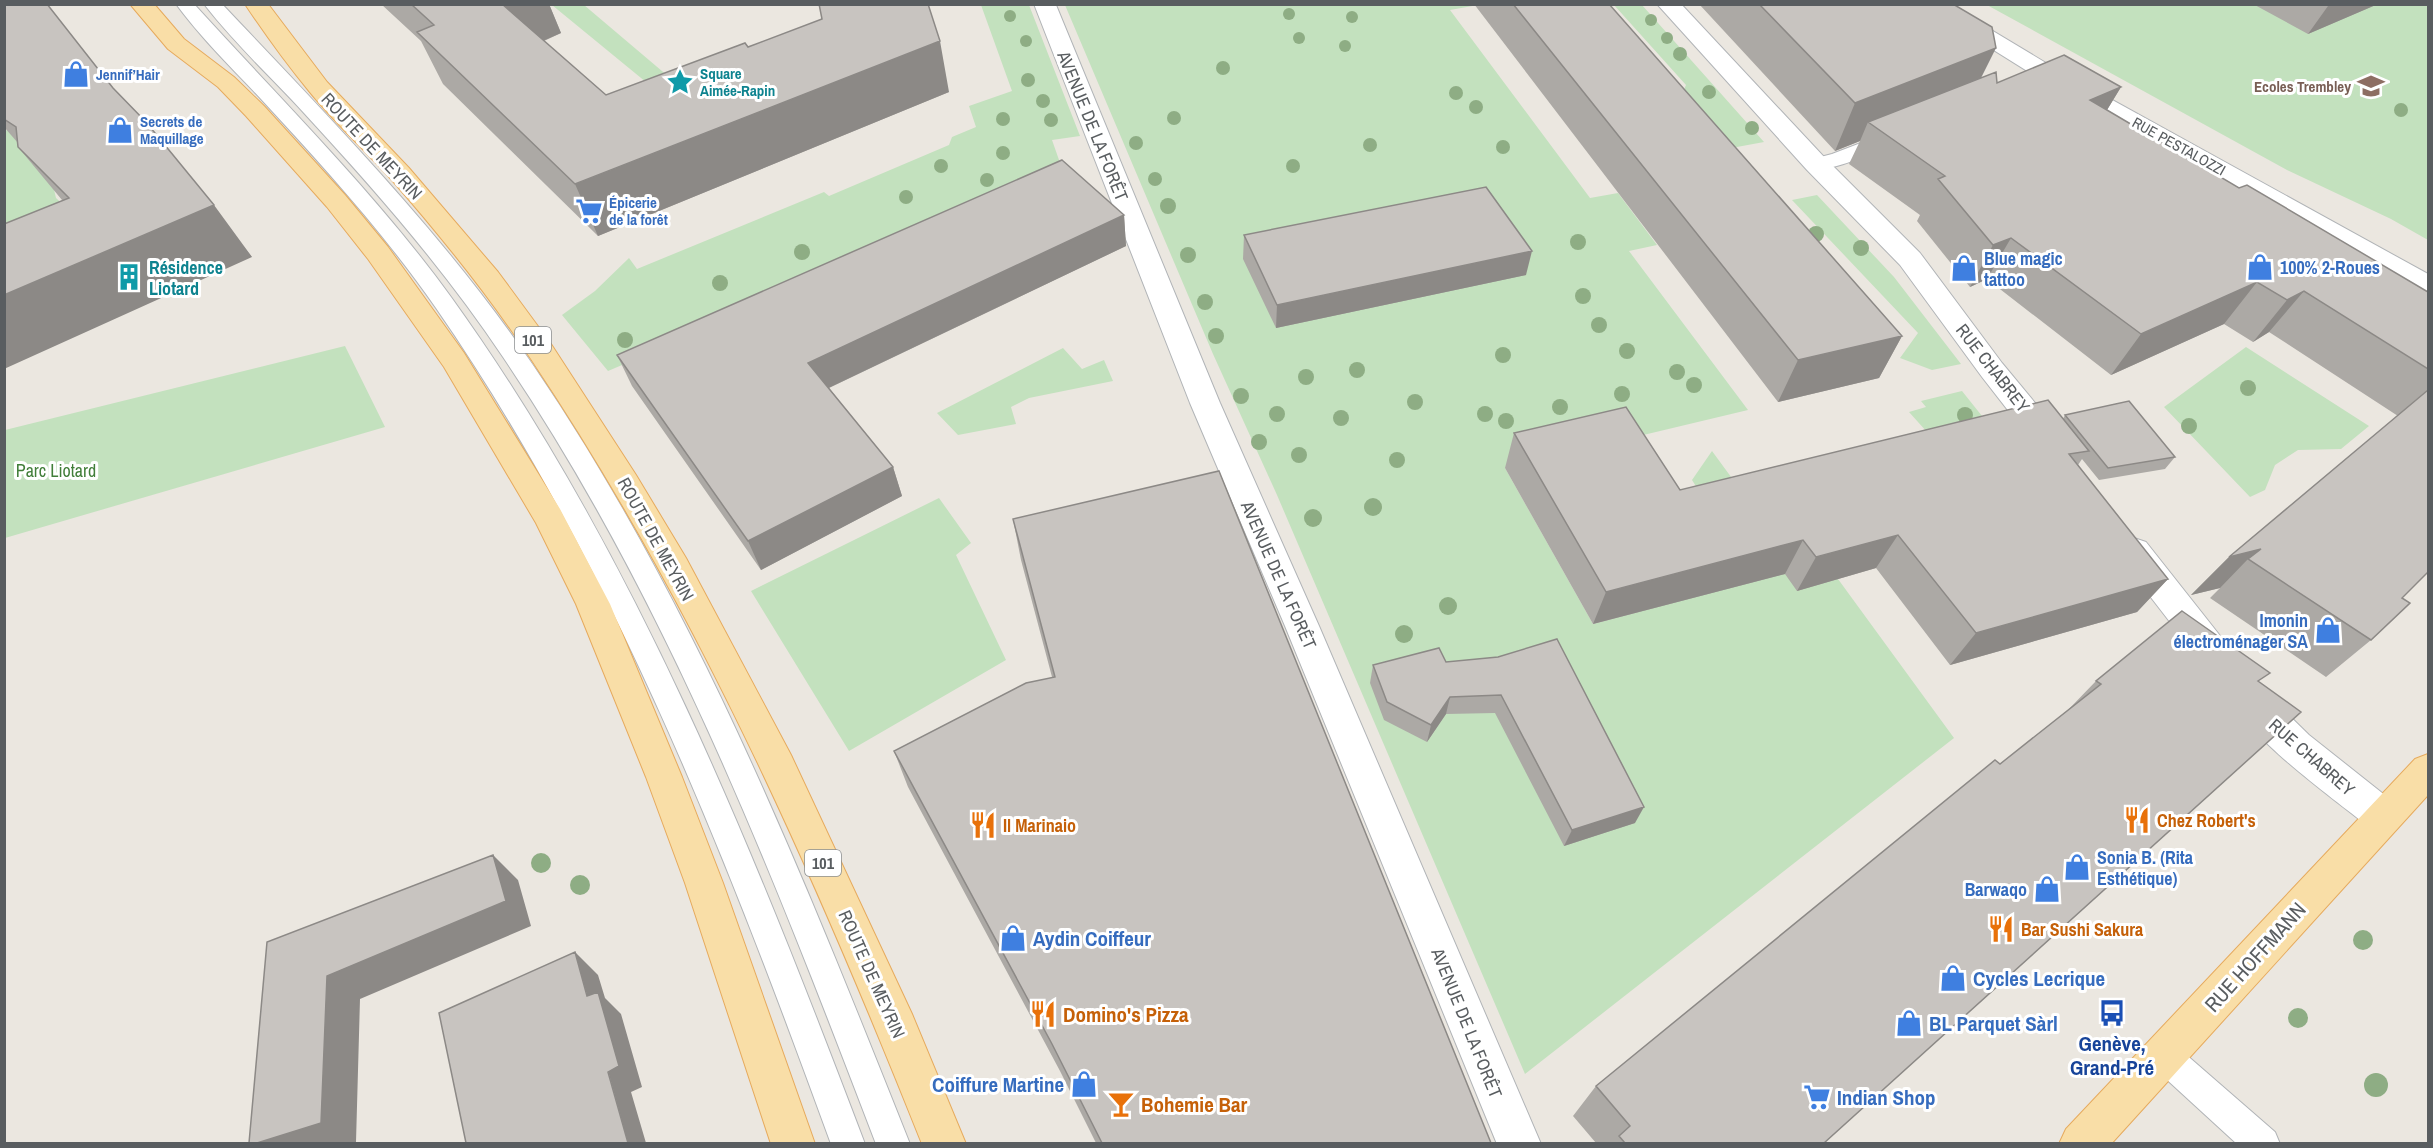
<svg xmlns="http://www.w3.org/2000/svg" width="2433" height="1148" viewBox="0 0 2433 1148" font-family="'Archivo Narrow',sans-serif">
  <rect width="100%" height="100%" fill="#ebe7e0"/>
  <path fill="#c3e1be" d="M552,5h32l98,83 -19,8z
    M981,5h48l51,131 -28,4 13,37 -457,194 -46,-56 33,-24 34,-33 8,11 187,-77 5,4 120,-51 3,-8 24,-10 -7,-21 43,-15z
    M1065,5h413l-28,5 140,188 28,-5 39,52 -28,6 119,159 -243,58 88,156 191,-51 54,6 116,159 -429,336 -248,-579 -64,-141z
    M1614,5h28l122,137 -38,7 -47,-48 7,-16z
    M1987,5h441v235l-37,-21 -104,-49z
    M12,128l39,49 5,21 15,14 -66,16v-97z
    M1817,195l77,82 67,87 -29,6 -32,-12 18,-25 -126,-133z
    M345,346l40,81 -380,111v-108z
    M2246,347l123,79 -28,23 -43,1 -23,15 -10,25 -15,7 -86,-90z
    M1063,348l19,21 22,-9 9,21 -84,17 -18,9 5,17 -58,11 -21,-22z
    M1962,391l32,40 -281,82 -21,-33 20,-29 22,30 193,-49 -18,-20 17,-5 -5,-6z
    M939,498l32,45 -15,12 50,105 -157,91 -98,-160z"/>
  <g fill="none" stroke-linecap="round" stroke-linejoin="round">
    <defs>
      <path id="service" d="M176,4h18c87,96 181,188 257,293 185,257 302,552 414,847h-34c-106,-291 -218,-580 -395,-836 -52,-75 -114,-143 -175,-209 -29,-31 -60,-61 -85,-95z
        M204,4h18c104,110 210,218 297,341 171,244 281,523 391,799h-34c-104,-272 -209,-545 -373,-787 -58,-87 -128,-167 -199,-244 -33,-36 -70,-70 -100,-109z
        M1887,133l10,6 -3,4c-22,9 -62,31 -85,25l-3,-4 3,-4 23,-6z
        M2164,1040l11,5 100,87 5,12h-43l-84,-77 -5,-11 5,-11z"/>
      <path id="minor" d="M1034,4l22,1 164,398 99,223 222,518h-44l-212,-518 -95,-223z
        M1657,4h24l144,154 95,95 82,110 58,70 4,8 -4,8 -11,3 -11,-3 -56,-72 -82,-112 -93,-95z
        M2134,538l12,4 75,95 5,10 -5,10 -12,4 -12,-4 -75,-97 -4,-9 4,-9z
        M2250,685l12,4 47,46 87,69 6,12 -6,12 -13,5 -13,-5c-37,-30 -118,-87 -138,-128l6,-11z"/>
      <path id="tertiary" d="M1920,4h28l108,65 372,205v21l-10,-2 -378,-214z"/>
      <path id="primary" d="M130,4h24l30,35 50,38 30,29 81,89 43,52 76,106 96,156 50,95 72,173 41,106 92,261h-44l-86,-261 -39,-106 -70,-173 -40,-81 -92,-156 -76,-108 -41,-52 -81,-91 -28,-29 -50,-38z
        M245,4h23l59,78 82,86 89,104 53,72 85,131 50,83 105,197 121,259 54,130h-44c-108,-271 -228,-542 -391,-785 -42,-63 -90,-123 -140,-180 -27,-30 -57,-57 -82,-88 -23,-28 -44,-57 -64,-87z
        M2428,754v41l-317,349h-52l7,-15 349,-370z"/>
    </defs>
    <use href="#service" stroke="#b1b4b7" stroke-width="2"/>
    <use href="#minor" stroke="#b1b4b7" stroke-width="2"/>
    <use href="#tertiary" stroke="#b1b4b7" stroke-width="2"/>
    <use href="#primary" stroke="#e6aa5d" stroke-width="2"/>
    <use href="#service" fill="#fff" fill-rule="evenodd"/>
    <use href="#minor" fill="#fff" fill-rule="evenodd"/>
    <use href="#tertiary" fill="#fff" fill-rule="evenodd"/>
    <use href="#primary" fill="#f9dea7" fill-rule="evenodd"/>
  </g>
  <g fill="#8ead84">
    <circle cx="1289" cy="14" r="6"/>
    <circle cx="1010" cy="16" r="6"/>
    <circle cx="1352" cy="17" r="6"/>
    <circle cx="1651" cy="20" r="6"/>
    <circle cx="1299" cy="38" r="6"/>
    <circle cx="1667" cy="38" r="6"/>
    <circle cx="1026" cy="41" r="6"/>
    <circle cx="1345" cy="46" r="6"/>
    <circle cx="1680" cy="54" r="7"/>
    <circle cx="1223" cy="68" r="7"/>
    <circle cx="1028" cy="80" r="7"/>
    <circle cx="1709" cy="92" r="7"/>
    <circle cx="1456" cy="93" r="7"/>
    <circle cx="1043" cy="101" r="7"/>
    <circle cx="1476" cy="107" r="7"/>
    <circle cx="2401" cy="110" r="7"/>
    <circle cx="1174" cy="118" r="7"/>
    <circle cx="1003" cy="119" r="7"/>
    <circle cx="1051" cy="120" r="7"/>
    <circle cx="1752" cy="128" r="7"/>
    <circle cx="1136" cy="143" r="7"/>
    <circle cx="1370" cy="145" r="7"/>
    <circle cx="1503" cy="147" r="7"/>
    <circle cx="1003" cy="153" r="7"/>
    <circle cx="941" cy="166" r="7"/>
    <circle cx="1293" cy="166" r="7"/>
    <circle cx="1155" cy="179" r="7"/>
    <circle cx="987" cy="180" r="7"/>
    <circle cx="906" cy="197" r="7"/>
    <circle cx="1168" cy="206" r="8"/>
    <circle cx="1816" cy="234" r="8"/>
    <circle cx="1578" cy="242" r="8"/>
    <circle cx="1861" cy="248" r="8"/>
    <circle cx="802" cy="252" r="8"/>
    <circle cx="1188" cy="255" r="8"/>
    <circle cx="720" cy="283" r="8"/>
    <circle cx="1583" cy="296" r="8"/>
    <circle cx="1205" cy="302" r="8"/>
    <circle cx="1599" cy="325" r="8"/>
    <circle cx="1216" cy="336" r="8"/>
    <circle cx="625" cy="340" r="8"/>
    <circle cx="1627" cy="351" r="8"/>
    <circle cx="1503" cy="355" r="8"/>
    <circle cx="1357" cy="370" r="8"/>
    <circle cx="1677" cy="372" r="8"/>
    <circle cx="1306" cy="377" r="8"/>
    <circle cx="1694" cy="385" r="8"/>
    <circle cx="2248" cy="388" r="8"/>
    <circle cx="1622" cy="394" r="8"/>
    <circle cx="1241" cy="396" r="8"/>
    <circle cx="1415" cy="402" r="8"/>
    <circle cx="1560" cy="407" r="8"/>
    <circle cx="1277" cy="414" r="8"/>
    <circle cx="1485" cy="414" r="8"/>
    <circle cx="1965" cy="415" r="8"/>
    <circle cx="1341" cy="418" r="8"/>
    <circle cx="1506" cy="421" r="8"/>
    <circle cx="2189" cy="426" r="8"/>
    <circle cx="1259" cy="442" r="8"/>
    <circle cx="1299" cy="455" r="8"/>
    <circle cx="1397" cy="460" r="8"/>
    <circle cx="1373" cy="507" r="9"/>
    <circle cx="1313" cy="518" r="9"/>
    <circle cx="1448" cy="606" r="9"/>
    <circle cx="1404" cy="634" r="9"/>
    <circle cx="541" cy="863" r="10"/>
    <circle cx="580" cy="885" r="10"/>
    <circle cx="2363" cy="940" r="10"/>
    <circle cx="2298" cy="1018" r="10"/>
    <circle cx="2376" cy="1085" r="12"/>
  </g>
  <path fill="#aca9a5" d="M4,4l109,84 139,169 -190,-57 -44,-53v-4l-14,-16z
    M381,4h168l12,29 -17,8 62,54 142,-48 201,45 -351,144 -155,-152 -22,-43z
    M1474,4h135l293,332 -23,42 -101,24z
    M1699,4h254l28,73 16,6 124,4 -14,23 132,78 189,104v280l-26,26 -31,42 -45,37 -116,-79 10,-10 -29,7 38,-38 169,-141 -129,-84 -16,10 -29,-18 -113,51 -124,-96 -17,8 -53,-66 3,-6 -71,-51 11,-23 -25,10z
    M2253,4h125l-70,30z
    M1124,215l2,31 -297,142 64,79 9,29 -141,74 -129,-184 -15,-31z
    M1244,235l282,40 -250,53 -33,-69z
    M2065,415l110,42 -10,12 -66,11 -17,-21 -4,6 90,114 -31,33 -187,53 -74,-97 -79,23 -12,-17 -192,50 -88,-156 9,-35 166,57 383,-71z
    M1013,519l478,624h-395l-36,-72 -152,-284 -14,-36 158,-74 -31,-117z
    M1498,657l137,166 -71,23 -69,-133 -49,1 -19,28 -43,-22 -14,-37 3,-18 73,-3z
    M2096,681l163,1 -435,461h-228l-23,-27 23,-30 471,-375z"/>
  <path fill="#8c8986" d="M499,4h50l12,29 -41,18z
    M2331,4h47l-70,30 20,-28z
    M940,41l9,51 -351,144 -23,-52z
    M1996,48l-24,48 -104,26 -8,19 -25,10 20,-48z
    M2121,87l-25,41 -6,-28z
    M214,205l38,52 -248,112v-74z
    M1124,215l2,31 -308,147 -10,-30z
    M2011,238l-24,41 -17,8 23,-42z
    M1532,251l-6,24 -250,53 1,-23z
    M2257,282l-33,42 -113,51 30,-41z
    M2304,291l-35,41 -16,10 34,-42z
    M1902,336l-23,42 -101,24 20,-42z
    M893,467l9,29 -141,74 -13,-29z
    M1898,535l-22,33 -79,23 19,-34z
    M1803,540l-18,34 -192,50 13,-32z
    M2261,549l-13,10 -28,29 -29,7 38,-38z
    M2168,579l-31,33 -187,53 26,-32z
    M1450,697l-4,17 -19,28 4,-17z
    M1644,807l-9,16 -71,23 8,-16z
    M493,855l25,25 13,46 -171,73 -4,143 -5,1h-94l70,-167z
    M575,952l23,23 7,23 16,16 21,73 -11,5 15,51h-18z"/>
  <path fill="#c8c4c0" stroke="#8c8986" stroke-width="1.5" d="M4,4h43l66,84 33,34 68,83 -210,90v-71l65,-26 -51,-51 -2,-20 -12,-8z
    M411,4h91l104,91 139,-52 3,4 74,-28 -3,-15h109l12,37 -365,143 -158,-152 17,-7z
    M1513,4h96l293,332 -104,24z
    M1759,4h194l39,23 4,21 -141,55z
    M2064,55l57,32 -31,13 149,88 8,-3 181,107v77l-124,-78 -17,9 -30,-18 -116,52 -130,-96 -18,7 -55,-66 7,-3 -77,-54 128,-50 1,11z
    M1062,160l62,55 -316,148 85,104 -145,74 -131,-186z
    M1486,187l46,64 -255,54 -33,-70z
    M2428,390v182l-26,26 8,5 -39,37 -123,-81 13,-10 -32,8z
    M2048,400l41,51 -20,3 99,125 -192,54 -78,-98 -82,22 -13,-17 -197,52 -92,-159 112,-26 54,83z
    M2129,401l46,56 -67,11 -43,-53z
    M1219,471l272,672h-389l-50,-99 -158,-293 132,-68 29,-6 -42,-158z
    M2182,611l88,62 -12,8 43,31 -477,431h-199l-6,-7 11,-10 -34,-40 399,-326 5,4 101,-80 -5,-3z
    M1557,639l87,168 -72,23 -71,-135 -51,2 -19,28 -44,-23 -14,-37 66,-17 7,14 52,-5z
    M493,855l13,46 -179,75 -6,147 -64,20h-8l18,-201z
    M575,952l12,44 11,-4 21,74 -11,6 20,71h-162l-27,-130z"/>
  <defs>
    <symbol id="shop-bare" viewBox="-9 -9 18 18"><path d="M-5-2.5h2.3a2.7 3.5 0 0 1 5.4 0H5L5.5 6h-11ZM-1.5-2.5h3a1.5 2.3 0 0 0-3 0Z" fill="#3f7fe0" stroke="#fff" stroke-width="2.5" paint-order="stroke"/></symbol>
    <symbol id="sight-bare" viewBox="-9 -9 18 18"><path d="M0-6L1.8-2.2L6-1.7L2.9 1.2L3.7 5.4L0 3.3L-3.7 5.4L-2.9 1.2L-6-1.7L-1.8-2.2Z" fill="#0f9aa8" stroke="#fff" stroke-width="2.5" paint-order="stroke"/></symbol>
    <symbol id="school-bare" viewBox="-9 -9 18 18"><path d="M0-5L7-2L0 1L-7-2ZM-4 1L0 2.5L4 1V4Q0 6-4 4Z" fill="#8d6e63" stroke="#fff" stroke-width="2.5" paint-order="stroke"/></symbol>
    <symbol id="supermarket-bare" viewBox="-9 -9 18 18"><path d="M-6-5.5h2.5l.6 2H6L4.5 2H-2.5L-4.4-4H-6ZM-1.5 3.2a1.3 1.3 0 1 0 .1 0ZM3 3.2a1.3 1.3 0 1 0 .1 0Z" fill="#3f7fe0" stroke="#fff" stroke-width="2.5" paint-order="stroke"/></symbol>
    <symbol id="building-bare" viewBox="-9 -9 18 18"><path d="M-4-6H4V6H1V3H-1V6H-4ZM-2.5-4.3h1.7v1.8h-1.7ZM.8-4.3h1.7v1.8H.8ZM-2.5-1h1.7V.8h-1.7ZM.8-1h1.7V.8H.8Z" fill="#0f9aa8" stroke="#fff" stroke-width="2.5" paint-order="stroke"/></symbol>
    <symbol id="restaurant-bare" viewBox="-9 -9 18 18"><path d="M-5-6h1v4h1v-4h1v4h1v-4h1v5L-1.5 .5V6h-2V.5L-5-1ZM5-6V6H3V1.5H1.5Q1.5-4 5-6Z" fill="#e8710a" stroke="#fff" stroke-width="2.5" paint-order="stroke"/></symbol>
    <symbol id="bus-bare" viewBox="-9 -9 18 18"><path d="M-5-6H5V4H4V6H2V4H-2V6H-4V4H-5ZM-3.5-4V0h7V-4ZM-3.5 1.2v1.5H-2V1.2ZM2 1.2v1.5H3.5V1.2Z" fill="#1a4fb4" stroke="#fff" stroke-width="2.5" paint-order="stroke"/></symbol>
    <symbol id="bar-bare" viewBox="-9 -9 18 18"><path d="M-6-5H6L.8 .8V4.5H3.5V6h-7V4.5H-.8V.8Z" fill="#e8710a" stroke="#fff" stroke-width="2.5" paint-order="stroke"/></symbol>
  </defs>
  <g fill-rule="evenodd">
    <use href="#shop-bare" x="57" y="55" width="38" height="38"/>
    <use href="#sight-bare" x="661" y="63" width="38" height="38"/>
    <use href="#school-bare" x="2352" y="67" width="38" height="38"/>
    <use href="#shop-bare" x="101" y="111" width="38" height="38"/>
    <use href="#supermarket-bare" x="570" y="192" width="38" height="38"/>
    <use href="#shop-bare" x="2241" y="248" width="38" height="38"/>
    <use href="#shop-bare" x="1945" y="249" width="38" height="38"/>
    <use href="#building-bare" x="110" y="258" width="38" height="38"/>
    <use href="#shop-bare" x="2309" y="611" width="38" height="38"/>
    <use href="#restaurant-bare" x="2118" y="801" width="38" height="38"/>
    <use href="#restaurant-bare" x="964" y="806" width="38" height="38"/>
    <use href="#shop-bare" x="2058" y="848" width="38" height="38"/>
    <use href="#shop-bare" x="2028" y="870" width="38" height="38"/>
    <use href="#restaurant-bare" x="1982" y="910" width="38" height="38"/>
    <use href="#shop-bare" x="994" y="919" width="38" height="38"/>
    <use href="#shop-bare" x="1934" y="959" width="38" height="38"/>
    <use href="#bus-bare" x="2093" y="994" width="38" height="38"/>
    <use href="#restaurant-bare" x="1024" y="995" width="38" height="38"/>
    <use href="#shop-bare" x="1890" y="1004" width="38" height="38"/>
    <use href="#shop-bare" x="1065" y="1065" width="38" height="38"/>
    <use href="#supermarket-bare" x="1798" y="1078" width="38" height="38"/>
    <use href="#bar-bare" x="1102" y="1085" width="38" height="38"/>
  </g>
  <g text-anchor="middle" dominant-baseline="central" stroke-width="6" stroke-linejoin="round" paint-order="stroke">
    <g font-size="15" font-weight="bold" fill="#0d838f" stroke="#fff" text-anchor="start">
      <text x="700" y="73">Square<tspan x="700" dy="17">Aimée-Rapin</tspan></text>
    </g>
    <g font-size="15" font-weight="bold" fill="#366cbe" stroke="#fff" text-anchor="start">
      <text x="96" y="74">Jennif’Hair</text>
      <text x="140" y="121">Secrets de<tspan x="140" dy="17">Maquillage</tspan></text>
      <text x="609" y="202">Épicerie<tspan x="609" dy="17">de la forêt</tspan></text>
    </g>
    <g font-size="15" font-weight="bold" fill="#785e54" stroke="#fff" text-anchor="end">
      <text x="2351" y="86">Ecoles Trembley</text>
    </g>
    <g font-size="15" fill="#595d60" stroke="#fff">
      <text transform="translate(2179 146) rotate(29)">RUE PESTALOZZI</text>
    </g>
    <g fill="#fff" stroke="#8b8e90" stroke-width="1.5">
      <rect x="515" y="327" width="36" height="26" rx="4.5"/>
      <rect x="805" y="850" width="36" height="26" rx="4.5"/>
    </g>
    <g font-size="16" font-weight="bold" fill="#595d60">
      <text x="533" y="340">101</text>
      <text x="823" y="863">101</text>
    </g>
    <g font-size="18" fill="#595d60" stroke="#fff">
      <text transform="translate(1093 126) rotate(68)">AVENUE DE LA FORÊT</text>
      <text transform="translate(372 146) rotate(47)">ROUTE DE MEYRIN</text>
      <text transform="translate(1993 368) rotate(52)">RUE CHABREY</text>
      <text transform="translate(656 539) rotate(61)">ROUTE DE MEYRIN</text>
      <text transform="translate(1279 575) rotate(66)">AVENUE DE LA FORÊT</text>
      <text transform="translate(2312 757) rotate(41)">RUE CHABREY</text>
      <text transform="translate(872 974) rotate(66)">ROUTE DE MEYRIN</text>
      <text transform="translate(1467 1023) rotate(68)">AVENUE DE LA FORÊT</text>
    </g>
    <g font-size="18" font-weight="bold" fill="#366cbe" stroke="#fff" text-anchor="start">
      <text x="1984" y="258">Blue magic<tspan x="1984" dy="21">tattoo</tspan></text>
      <text x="2280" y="267">100% 2-Roues</text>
      <text x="2308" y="620" text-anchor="end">Imonin<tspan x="2308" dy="21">électroménager SA</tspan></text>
      <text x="2097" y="857">Sonia B. (Rita<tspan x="2097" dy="21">Esthétique)</tspan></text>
      <text x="2027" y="889" text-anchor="end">Barwaqo</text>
    </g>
    <g font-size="18" font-weight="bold" fill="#0d838f" stroke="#fff" text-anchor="start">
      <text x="149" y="267">Résidence<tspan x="149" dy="21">Liotard</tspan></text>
    </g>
    <g font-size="18" fill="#417e39" stroke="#fff">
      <text x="56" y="470">Parc Liotard</text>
    </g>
    <g font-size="18" font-weight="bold" fill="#c56008" stroke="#fff" text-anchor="start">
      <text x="2157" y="820">Chez Robert's</text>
      <text x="1003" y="825">Il Marinaio</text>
      <text x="2021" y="929">Bar Sushi Sakura</text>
    </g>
    <g font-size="21" font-weight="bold" fill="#366cbe" stroke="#fff" text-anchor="start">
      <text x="1033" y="938">Aydin Coiffeur</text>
      <text x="1973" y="978">Cycles Lecrique</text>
      <text x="1929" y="1023">BL Parquet Sàrl</text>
      <text x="1064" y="1084" text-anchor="end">Coiffure Martine</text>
      <text x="1837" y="1097">Indian Shop</text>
    </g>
    <g font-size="21" fill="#595d60" stroke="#fff">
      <text transform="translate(2255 957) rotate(-48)">RUE HOFFMANN</text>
    </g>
    <g font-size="21" font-weight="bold" fill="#c56008" stroke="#fff" text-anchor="start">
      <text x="1063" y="1014">Domino's Pizza</text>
      <text x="1141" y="1104">Bohemie Bar</text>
    </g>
    <g font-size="21" font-weight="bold" fill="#164399" stroke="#fff">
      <text x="2112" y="1043">Genève,<tspan x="2112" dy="24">Grand-Pré</tspan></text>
    </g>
  </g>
  <rect width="2433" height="1148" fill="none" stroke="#595d60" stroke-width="12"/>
</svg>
